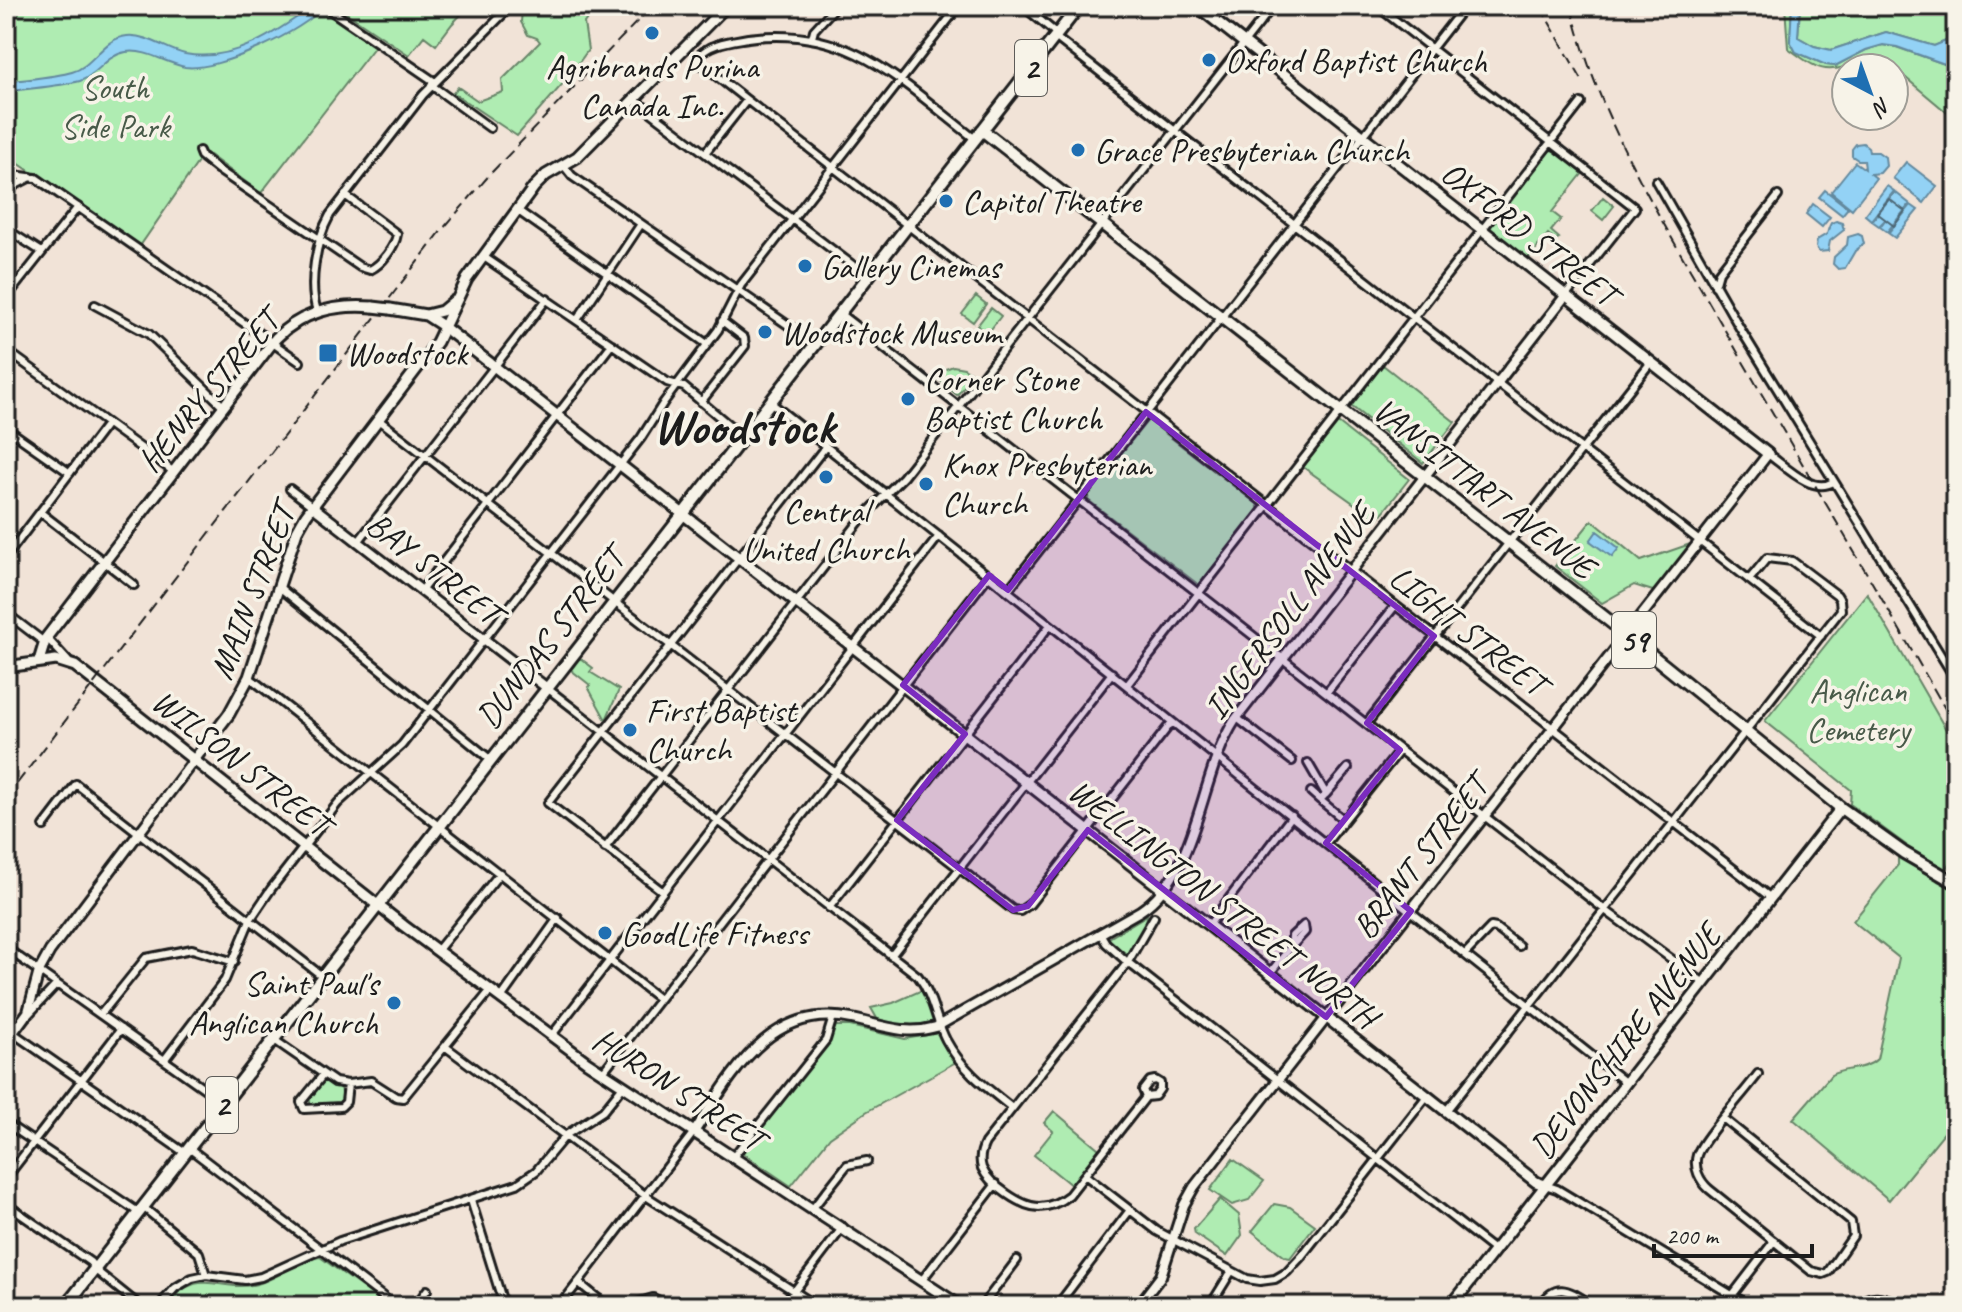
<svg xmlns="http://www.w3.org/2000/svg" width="1962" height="1312" viewBox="0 0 1962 1312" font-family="Caveat,sans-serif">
  <rect width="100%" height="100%" fill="#f1e3d7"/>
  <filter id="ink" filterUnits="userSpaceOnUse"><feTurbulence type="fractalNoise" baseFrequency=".0125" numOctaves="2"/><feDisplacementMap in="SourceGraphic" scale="16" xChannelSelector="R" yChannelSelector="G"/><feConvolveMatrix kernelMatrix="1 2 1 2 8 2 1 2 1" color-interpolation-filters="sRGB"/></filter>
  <g filter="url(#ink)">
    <path fill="#afecb2" stroke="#668467" stroke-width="2" d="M6,6h312l57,40 -114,147 -56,-41 -65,94 -134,-91z
      M336,6h133l-17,18 -16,21 -12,-9 -15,19z
      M530,6h56l7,5 -9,12 4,27 -21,29 -50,57 -64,-43 5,-6 20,14 25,-9 -1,-12 38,-38 -3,-4 -9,-3 -7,-13 1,-12z
      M1785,6h7l-2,35 6,11 30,13 9,1 31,-16 17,-5 13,2 60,21v52l-62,-52h-34v-5c-36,12 -42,7 -72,-15z
      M1800,6h154l2,13 -5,20 -17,7 -48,-14 -55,18 -17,-4 -16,-9z
      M1550,150l5,1 28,22 -31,39 9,7 -10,12 8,7 -4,2 -7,-6 -21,26 -33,-26 -4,-7z
      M1603,197l11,9 -11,14 -11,-9z
      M1956,211v48c-14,-14 -6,-31 0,-48z
      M976,296l10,8 -13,18 -11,-8z
      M991,308l10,8 -13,17 -11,-7z
      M1383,365l72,57 -32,41 -72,-57z
      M953,366l11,2 10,7 -17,20 -20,-17 6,-8z
      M1148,420l109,84 2,6 -60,75 -111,-85 1,-7z
      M1338,423l71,56 -32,41 -74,-53z
      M1592,520l49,41 52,-18 -37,49 -22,-7 -32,18 -47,-37z
      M1867,593l89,154v105l-18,29 18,9v228l-67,82 -96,-81 38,-44c14,-8 34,-4 46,-16l22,-101 -46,-37 45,-56v-8l8,-12 -56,-41 1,-14 -86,-69z
      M580,658l13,10 -3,4 29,18 -13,30 -18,-33 2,-2 -19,-15z
      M1147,915l-1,9 -19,31 -15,-10 -3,-7z
      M922,990l12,30 -4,5 -20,2 -31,-5 -8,-14 22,-5z
      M836,1026h14l55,13 33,-6 18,29 -90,50 -36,25 -39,49 -49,-33 83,-105z
      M326,1080l15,6 2,15 -4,3 -28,1 -2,-7z
      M1054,1111l45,38 -28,36 -37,-30 19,-24 -9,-8z
      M1233,1159l31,22 -15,19 -17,5 -22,-15z
      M1220,1199l19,16 3,20 -15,21 -32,-22 -1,-5z
      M1274,1204l16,3 25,18 -25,33 -5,-1 -33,-26z
      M320,1257l68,49h-222c34,-43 53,-12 91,-22 22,-6 41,-24 63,-27z"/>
    <path fill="#93d2f5" stroke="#63899e" stroke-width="2" d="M313,6h11c-19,25 -107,66 -139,61 -20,-4 -38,-18 -59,-15 -20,3 -28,23 -46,29 -24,6 -50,7 -74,11v-10c19,-3 49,-5 66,-10 22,-6 31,-34 55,-36 20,-2 40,14 58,18 48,9 92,-22 128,-48z
      M1792,6h8l-2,31 16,9 17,4 55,-18 48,14 17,-7 5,-20v49l-59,-21 -14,-2 -17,5 -31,16 -9,-1 -30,-13 -6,-11z
      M1863,143l5,4 1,5h9l7,5 1,9 -6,7 -9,1 5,4 -24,31 -21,-17 24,-30 10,7 -1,-9h-6l-6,-4v-7l4,-5z
      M1906,162l31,24 -13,17 -31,-25z
      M1887,186l7,5 -23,29 -6,-5z
      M1825,190l23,18 -6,7 -23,-18z
      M1895,192l15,12 -23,28 -7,-5 5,-7 -6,6 -7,-5z
      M1813,204l17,13 -8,10 -16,-13z
      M1911,205l7,5 -23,28 -7,-5z
      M1836,221l6,2 2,7 -14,11 -2,10 -9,1 -3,-5 1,-7c17,-11 6,-1 14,-17z
      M1858,234l4,2 2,8 -9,7 -10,17 -7,1 -5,-5 1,-7 13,-12 1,-8z
      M1597,531l22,17 -7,9 -22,-16z"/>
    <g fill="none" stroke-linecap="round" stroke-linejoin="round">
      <path stroke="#4c6573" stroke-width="2" d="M1889,199l16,12 -11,15 -17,-13z"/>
      <defs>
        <path id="minor" d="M324,6l111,76
          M1023,6l34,28
          M1377,6l258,202 -69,87
          M1055,37l766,599
          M812,38l2,-8 22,-24
          M431,85l59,43
          M635,100l232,176
          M975,139c-74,-57 -125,-115 -227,-101 -16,3 -39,5 -50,19l4,8 1069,833
          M199,151l2,5 16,13 143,98 10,3c12,-6 25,-23 27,-36l-52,-39
          M705,153l42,-53
          M564,166l8,10 242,167
          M6,174l30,4 264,184
          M1656,181l85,149 215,350
          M6,190l25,-13
          M517,210l190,134
          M6,229l36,23
          M484,257l183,125 17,5 58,49
          M1715,286l4,-14 59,-76
          M6,298l72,-91
          M95,305l54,29 74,72
          M317,311c-9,-26 -1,-71 13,-96l93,-120 88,-89
          M839,313l766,597 99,73
          M577,320l64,-96
          M6,350l168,122
          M701,402l44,-56 -1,-8 -22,-17
          M770,402l855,680
          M379,420l634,490 7,1 10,-7 142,-182
          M6,428l64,45
          M1768,454c17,12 44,41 65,28
          M290,489l22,17
          M40,512l94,73
          M358,542l189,-243
          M6,557l101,-133
          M279,587l212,173
          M1008,590l457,-584
          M421,591l191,-247
          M6,613l38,29
          M47,638l21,23
          M249,677l410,322
          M1127,685l454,-582
          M547,688l371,288c15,19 17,43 28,64 16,30 41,48 66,68
          M1327,692l68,-86
          M1237,718l55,43
          M1367,723l284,-361
          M1308,763l18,31 -6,6 24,20
          M1311,792l9,8
          M1326,794l22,-26
          M44,826l32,-42 246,192
          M1326,843l74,-93
          M605,848l257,-330 41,-41 370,-471
          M662,891l-114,-88 278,-357
          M829,908l221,-283
          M1209,925l83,-109
          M1100,933l6,10 19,17 369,290
          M6,948l219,155
          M437,951l63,-78
          M1465,954l26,-27 5,1 23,18
          M891,956l221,-283
          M1270,973l21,-26 1,-11 12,-11 1,7 -14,15
          M501,998l57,-80
          M101,1014l45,-56 46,-9 42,13
          M28,1015l29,-31
          M6,1028l179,125
          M552,1035l387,-499
          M273,1039l62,43 13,2 23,-3 25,16 7,1 87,-107
          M446,1047l200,149 171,110
          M165,1059l60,-79 25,-60 21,-31 67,-86 64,-58 239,-307 23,-36 54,-72 23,-45 218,-279
          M602,1073l387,-498
          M323,1075l-22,27 3,7 37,-2 5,-5 2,-18
          M1146,1097l9,-1 5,-7v-6l-5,-3 -5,1 -7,9 3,7 -77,98c-9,7 -18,12 -30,12 -18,0 -50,-23 -57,-39 -3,-9 -1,-17 3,-25l143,-181 26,-45
          M1446,1111l395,-501 -1,-10 -3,-5 -45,-34 -25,-3 -18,22
          M1724,1119l127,103 2,14 -25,36 -5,2 -12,-3 -102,-82c-9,-8 -16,-21 -12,-34 5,-16 49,-64 61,-81
          M6,1123l132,89
          M189,1148l206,158
          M733,1157l93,-117 7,-23
          M1085,1175l72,56 90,48 13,2 15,-2 12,-7 14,-15 126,-161
          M6,1178l115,-149
          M1545,1185l12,4 193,117
          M471,1200l33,106
          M6,1204l84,58 9,11 41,33
          M143,1207l56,46 7,22
          M813,1208l34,-43 20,-4
          M922,1280l74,-96
          M579,1283l28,23
          M159,1306l16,-18 17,-10 14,-3 39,5 16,-3 79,-36 177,-57 19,-13 30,-36 37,-24 20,-25
          M415,1306l12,-16
          M560,1306l134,-174
          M626,1306l27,-8 17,8
          M783,1306l60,-79
          M982,1306l35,-46
          M1057,1306l73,-96
          M1210,1306l21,-34
          M1540,1306c17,-28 32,-13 54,0
          M1724,1306l50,-65
          M1859,1306c12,-18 32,-5 49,0"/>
        <path id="tertiary" d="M312,506l235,182
          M6,1042l22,-30 11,-41 11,-20 144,-191
          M694,1132c38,-57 75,-130 158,-113 29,6 53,17 84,8l204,-116c60,-40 58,-134 95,-191l331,-425
          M1138,1306l23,-30 23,-71 10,-18 574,-733"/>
        <path id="secondary" d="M1197,6l571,448
          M390,309l36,6 14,9 987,772 109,86 9,3
          M426,315l16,-4 12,-10
          M39,661l7,-23 230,-300c27,-27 60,-34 97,-31
          M6,667l50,-7 19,6 329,260 183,136 373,244
          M194,760l35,-46 20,-37 48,-146 9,-16 131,-173 30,-63 67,-92 12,-12 31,-18 149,-151
          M1451,1306l390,-498"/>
        <path id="primary" d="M982,130l630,493 229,185 63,45 52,30
          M66,1306l1013,-1300"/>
      </defs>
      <use href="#minor" stroke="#1c1c1c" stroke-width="12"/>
      <use href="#tertiary" stroke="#1c1c1c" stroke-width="14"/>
      <use href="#secondary" stroke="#1c1c1c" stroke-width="15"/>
      <use href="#primary" stroke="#1c1c1c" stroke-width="16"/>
      <use href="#minor" stroke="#f7f3e8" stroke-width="6"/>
      <use href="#tertiary" stroke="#f7f3e8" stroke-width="8"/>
      <use href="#secondary" stroke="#f7f3e8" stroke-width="9"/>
      <use href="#primary" stroke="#f7f3e8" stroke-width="10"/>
      <path stroke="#1c1c1c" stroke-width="2" stroke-dasharray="12 6" stroke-linecap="butt" d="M1540,6l43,76
        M1571,6c29,117 88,209 147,312 78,137 160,272 238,410
        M6,798l436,-568 50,-58 160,-166"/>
      <defs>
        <path id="secondary-bridge" d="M373,307l17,2"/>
      </defs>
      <use href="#secondary-bridge" stroke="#1c1c1c" stroke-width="15" stroke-linecap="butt"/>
      <use href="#secondary-bridge" stroke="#f7f3e8" stroke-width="9"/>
    </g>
  </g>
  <path fill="#7b2cbf" fill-opacity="0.2" stroke="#7b2cbf" stroke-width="6" stroke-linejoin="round" d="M1146,412l288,224 -67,87 33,27 -74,93 85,68 -85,106 -238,-187 -60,76 -15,4 -116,-90 68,-86 -62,-49 86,-110 19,15z"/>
  <g fill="#1f6fb2" stroke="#f7f3e8" stroke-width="3">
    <circle cx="652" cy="33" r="8"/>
    <circle cx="1209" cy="60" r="8"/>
    <circle cx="1078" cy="150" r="8"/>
    <circle cx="946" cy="201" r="8"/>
    <circle cx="805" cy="266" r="8"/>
    <circle cx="765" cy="332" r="8"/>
    <rect x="318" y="343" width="20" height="20" rx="4"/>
    <circle cx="908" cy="399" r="8"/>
    <circle cx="826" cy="477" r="8"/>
    <circle cx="926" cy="484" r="8"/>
    <circle cx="630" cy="730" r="8"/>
    <circle cx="605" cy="933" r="8"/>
    <circle cx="394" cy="1003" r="8"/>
  </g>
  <g text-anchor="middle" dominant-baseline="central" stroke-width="7" stroke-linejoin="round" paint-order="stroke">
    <g fill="#f7f3e8" stroke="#5e5c59" stroke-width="2">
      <rect x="1015" y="40" width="32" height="56" rx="6"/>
      <rect x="1612" y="612" width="44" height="56" rx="6"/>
      <rect x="206" y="1077" width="32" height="56" rx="6"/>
    </g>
    <g font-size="32" font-weight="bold" fill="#1c1c1c">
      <text x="1031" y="68">2</text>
      <text x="1634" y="640">59</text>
      <text x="222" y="1105">2</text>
    </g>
    <g font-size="34" fill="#1c1c1c" stroke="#f7f3e8" text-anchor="start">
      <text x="1225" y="60">Oxford Baptist Church</text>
      <text x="652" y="66" text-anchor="middle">Agribrands Purina<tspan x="652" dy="39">Canada Inc.</tspan></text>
      <text x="1094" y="150">Grace Presbyterian Church</text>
      <text x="962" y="201">Capitol Theatre</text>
      <text x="821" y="266">Gallery Cinemas</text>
      <text x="781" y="332">Woodstock Museum</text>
      <text x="346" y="353">Woodstock</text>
      <text x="924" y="379">Corner Stone<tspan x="924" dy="39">Baptist Church</tspan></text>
      <text x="942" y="464">Knox Presbyterian<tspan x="942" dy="39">Church</tspan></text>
      <text x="826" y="510" text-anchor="middle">Central<tspan x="826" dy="39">United Church</tspan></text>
      <text x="646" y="710">First Baptist<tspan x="646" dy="39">Church</tspan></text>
      <text x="621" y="933">GoodLife Fitness</text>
      <text x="378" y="983" text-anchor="end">Saint Paul's<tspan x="378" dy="39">Anglican Church</tspan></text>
    </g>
    <g font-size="34" fill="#485a49" stroke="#f7f3e8">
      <text x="115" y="87">South<tspan x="115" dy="39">Side Park</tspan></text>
      <text x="1858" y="690">Anglican<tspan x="1858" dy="39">Cemetery</tspan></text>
    </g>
    <g font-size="34" fill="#1c1c1c" stroke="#f7f3e8">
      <text transform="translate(1529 233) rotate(38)">OXFORD STREET</text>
      <text transform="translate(208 391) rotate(-50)">HENRY STREET</text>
      <text transform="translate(1484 488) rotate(38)">VANSITTART AVENUE</text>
      <text transform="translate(434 568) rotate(38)">BAY STREET</text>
      <text transform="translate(252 592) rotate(-69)">MAIN STREET</text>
      <text transform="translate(1289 611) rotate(-53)">INGERSOLL AVENUE</text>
      <text transform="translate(1468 630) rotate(38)">LIGHT STREET</text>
      <text transform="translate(550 638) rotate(-52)">DUNDAS STREET</text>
      <text transform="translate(241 762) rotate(38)">WILSON STREET</text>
      <text transform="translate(1420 857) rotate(-52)">BRANT STREET</text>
      <text transform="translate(1223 903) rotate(38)">WELLINGTON STREET NORTH</text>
      <text transform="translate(1625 1041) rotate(-52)">DEVONSHIRE AVENUE</text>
      <text transform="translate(679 1089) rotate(33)">HURON STREET</text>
    </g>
    <g font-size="50" font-weight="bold" fill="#1c1c1c" stroke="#f7f3e8">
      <text x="744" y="426">Woodstock</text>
    </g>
  </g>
  <rect width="1962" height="1312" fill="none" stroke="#f7f3e8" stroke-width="32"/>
  <rect x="16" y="16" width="1930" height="1280" fill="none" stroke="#1c1c1c" stroke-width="3" filter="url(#ink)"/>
  <g transform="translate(1870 92) rotate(139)"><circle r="38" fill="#f7f3e8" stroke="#9f9d96" stroke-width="2"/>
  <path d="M0-6L14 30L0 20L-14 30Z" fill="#1f6fb2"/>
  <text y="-12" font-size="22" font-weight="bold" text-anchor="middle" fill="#1c1c1c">N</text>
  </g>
  <path d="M1654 1244v12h158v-12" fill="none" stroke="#1c1c1c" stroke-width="4"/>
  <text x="1666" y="1244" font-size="24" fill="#1c1c1c" stroke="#f7f3e8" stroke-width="6" paint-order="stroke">200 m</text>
</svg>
